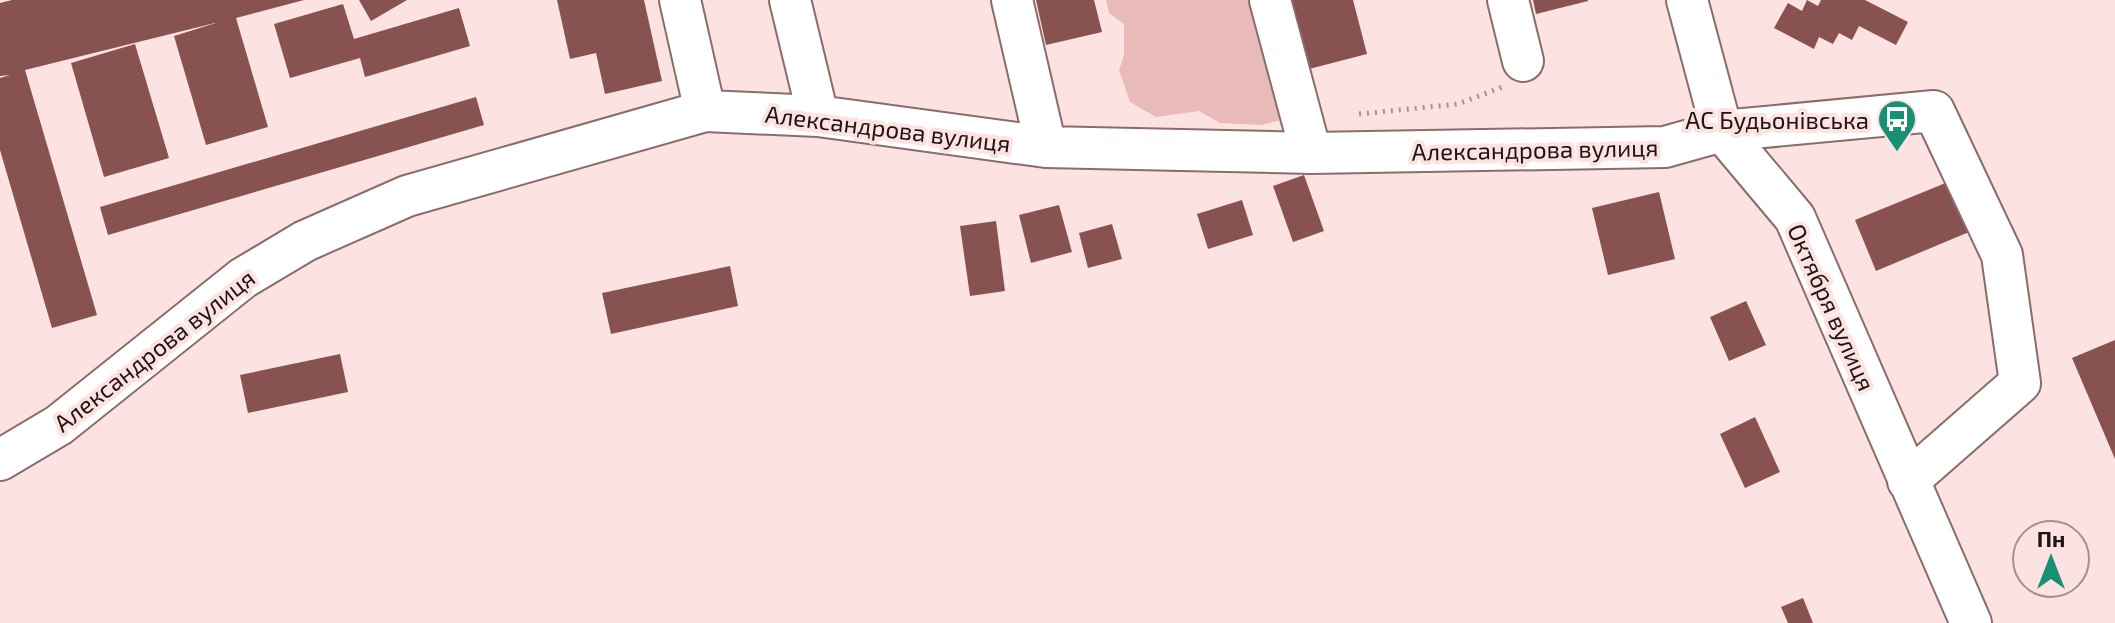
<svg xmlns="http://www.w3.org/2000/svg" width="2115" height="623" viewBox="0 0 2115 623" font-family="'Exo 2',sans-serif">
  <rect width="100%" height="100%" fill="#fce2e1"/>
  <path fill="#e8bbb9" d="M1106,0h160l18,119 -23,6 -41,-2 -21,-12 -43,6 -26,-15 -11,-32 5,-15v-31l-15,-11z"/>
  <path fill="#885251" d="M12,0h292l-68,18 32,109 -62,18 -32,-109 45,-14 -194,48 72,245 -45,13 -52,-178v-72l10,-3 -10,1v-73z
    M359,0h48l-36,21z
    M557,0h87l18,81 -57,13 -9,-41 -26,6z
    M1036,0h58l8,32 -56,13z
    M1291,0h62l14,54 -58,15z
    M1533,0h55v1l-52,13z
    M1807,0l11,6 3,-6h44l43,22 -12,23 -37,-19 -7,14 -13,-7 -6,11 -14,-7 -5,12 -40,-21 14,-25 14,8z
    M343,4l11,35 105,-31 11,38 -105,31 -5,-19 -70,20 -16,-54z
    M135,44l34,114 -65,19 -33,-114z
    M476,97l8,28 -376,110 -8,-28z
    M1304,175l20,56 -31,11 -20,-56z
    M1948,182l21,50 -93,39 -21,-51z
    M1659,192l16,67 -67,16 -16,-67z
    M1242,200l11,35 -45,14 -11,-35z
    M1059,205l13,47 -41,11 -12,-48z
    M996,221l9,70 -35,5 -10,-70z
    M1112,224l10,35 -34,9 -9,-35z
    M730,266l8,40 -127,28 -9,-41z
    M1746,301l20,44 -37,16 -19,-44z
    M2115,340v119l-43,-101z
    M340,354l8,38 -100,21 -8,-38z
    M1755,417l25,55 -35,16 -25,-54z
    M1803,598l10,25h-25l-7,-16z"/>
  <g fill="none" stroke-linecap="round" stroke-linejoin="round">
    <defs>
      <path id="minor" d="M680,0l25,111
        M790,0l28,116
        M1012,0l34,147
        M1270,0l41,153
        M1508,0l15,61
        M1687,0l35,131 73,87 176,405
        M0,460l59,-35 184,-147 62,-37 102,-45 298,-85 113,5 228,31 265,6 354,-6 57,-16 212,-20 68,144 18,128 -112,98"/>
    </defs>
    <use href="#minor" stroke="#896d6b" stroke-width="44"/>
    <path stroke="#a79392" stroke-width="5" stroke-dasharray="2 6" stroke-linecap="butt" d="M1359,114l99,-10 47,-18"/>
    <use href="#minor" stroke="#fff" stroke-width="40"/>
  </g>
  <defs>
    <symbol id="bus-pin" viewBox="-11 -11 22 30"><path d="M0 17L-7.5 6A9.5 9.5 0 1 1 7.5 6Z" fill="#189074" stroke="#fce2e1"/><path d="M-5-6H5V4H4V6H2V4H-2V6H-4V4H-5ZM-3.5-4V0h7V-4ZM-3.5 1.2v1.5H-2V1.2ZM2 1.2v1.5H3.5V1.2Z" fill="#fff"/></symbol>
  </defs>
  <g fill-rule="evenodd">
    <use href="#bus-pin" x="1875" y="97" width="44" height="60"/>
  </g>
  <g text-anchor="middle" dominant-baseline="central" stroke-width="8" stroke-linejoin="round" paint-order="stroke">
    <g font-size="24" fill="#1f1413" stroke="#fce2e1" text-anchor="end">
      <text x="1869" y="119">АС Будьонівська</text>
    </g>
    <g font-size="24" fill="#1f1413" stroke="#fce2e1">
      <text transform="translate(888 128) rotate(7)">Александрова вулиця</text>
      <text transform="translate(1535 149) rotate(-1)">Александрова вулиця</text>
      <text transform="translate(1832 307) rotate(66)">Октября вулиця</text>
      <text transform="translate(154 350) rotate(-38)">Александрова вулиця</text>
    </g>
  </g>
  <g transform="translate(2051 559)"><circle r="38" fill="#fce2e1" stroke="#a4908f" stroke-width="2"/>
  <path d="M0-6L14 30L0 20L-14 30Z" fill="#189074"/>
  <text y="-12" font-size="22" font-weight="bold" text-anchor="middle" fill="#1f1413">Пн</text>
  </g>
</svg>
